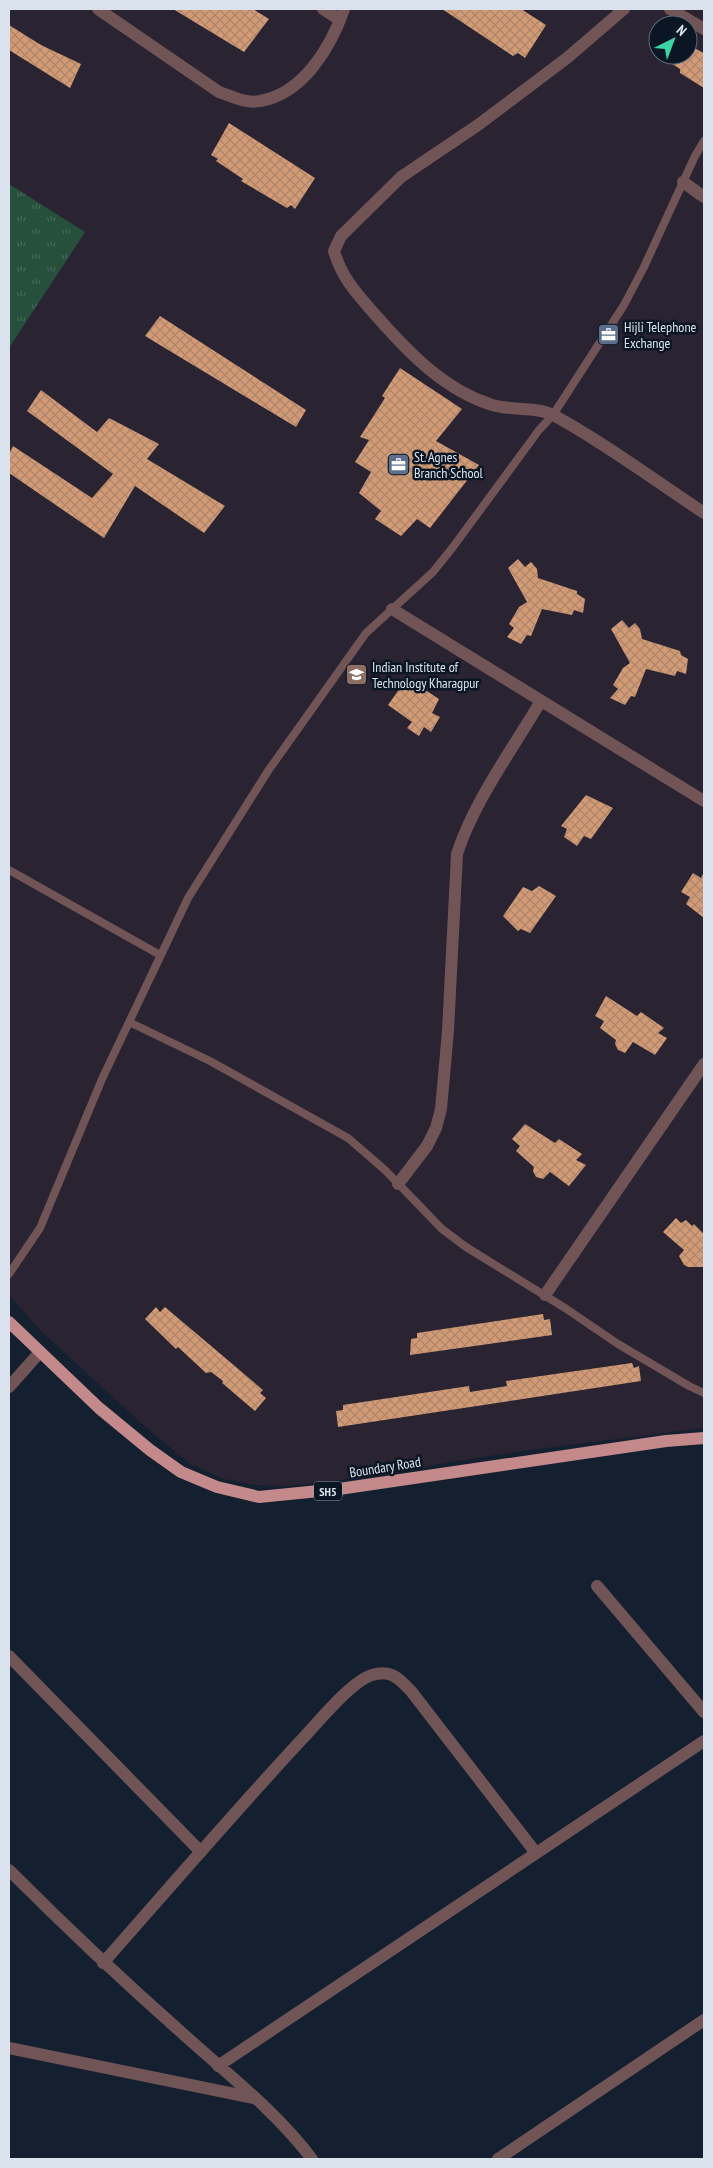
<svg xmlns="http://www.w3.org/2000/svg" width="713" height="2168" viewBox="0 0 713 2168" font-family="'PT Sans Narrow',sans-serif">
  <defs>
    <pattern id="grass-tufts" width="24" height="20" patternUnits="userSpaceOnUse" patternTransform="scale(1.25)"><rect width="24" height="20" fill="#26503b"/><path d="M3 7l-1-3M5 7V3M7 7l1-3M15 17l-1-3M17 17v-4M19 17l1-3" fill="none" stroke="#456958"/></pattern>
    <pattern id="building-cross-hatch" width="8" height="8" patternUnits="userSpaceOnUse" patternTransform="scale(1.25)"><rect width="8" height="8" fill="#d29b76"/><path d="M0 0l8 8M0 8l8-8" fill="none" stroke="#ae856a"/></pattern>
  </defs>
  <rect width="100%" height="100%" fill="#14202f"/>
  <path fill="#2a2332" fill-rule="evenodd" d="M9,9h695v1419l-190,24 -193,31 -36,3 -31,-1 -30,-6 -34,-15 -49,-41 -51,-47 -50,-46 -31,-35zM658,25h30v30h-30z"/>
  <path fill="url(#grass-tufts)" d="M9,184l76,48 -76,116z"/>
  <path fill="url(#building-cross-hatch)" d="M173,9h80l16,10 -25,33z
    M442,9h79l25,16 -21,33 -7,-5 -5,3z
    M9,25l32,20 40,19 -11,24 -61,-38z
    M688,45l16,8v35l-24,-15v-4l-22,-14h30z
    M229,123l86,55 -20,31 -4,-4 -4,3 -46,-27 2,-2 -27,-18 2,-2 -7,-4z
    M160,316l146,94 -10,17 -151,-91z
    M400,368l62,41 -26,32 43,24 -49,63 -13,-9 -16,17 -26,-17 6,-8 -22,-18 12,-21 -16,-10 14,-22 -9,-3 25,-39 -3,-2z
    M41,390l56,42 12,-14 50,26 -12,15 78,47 -21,27 -69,-47 -31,52 -95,-65v-19l4,-8 79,52 21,-24 -86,-63z
    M518,559l7,8 6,-5 6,7 1,9 39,13v3l8,5 -2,14 -9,-3 -2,5 -30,-6 -11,27 -4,-1 -6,9 -14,-7 7,-9 -5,-4 10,-17 8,-5 -19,-34z
    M622,620l7,8 6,-5 5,6 2,10 38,12 1,4 7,4 -2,15 -9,-3 -2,5 -29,-7 -11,28 -4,-1 -6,9 -15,-7 8,-9 -5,-4 10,-17 7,-5 -19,-34z
    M407,678l32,21 -7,14 8,4 -9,15 -7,-5 -5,9 -12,-8 5,-6 -24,-17z
    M586,795l27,13 -22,31 -7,-3 -7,10 -13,-9 3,-8 -6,-3z
    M704,872v46l-18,-14 4,-7 -9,-5 12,-19 8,5z
    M539,886l17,10 -26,37 -9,-4 -3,2 -15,-15 20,-29 9,4z
    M606,996l31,20 4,-4 23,16 -6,5 9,5 -12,17 -22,-13 -8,11 -7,-3 -3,-6 1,-4 -16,-12 4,-7 -9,-5z
    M525,1124l30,19 4,-4 23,15 -6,6 10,5 -17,21 -19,-14 -7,7 -7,-2 -3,-6 1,-4 -18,-16 4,-5 -8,-7z
    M676,1218l5,5 5,-3 6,6 2,-2 10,10v33h-16l-4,-2 -5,-9 5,-6 -21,-18z
    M156,1307l4,5 5,-5 98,83 -3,3 6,5 -11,13 -33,-28 1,-2 -12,-9 -5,1 -28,-26 -2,2 -31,-30z
    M543,1314l1,6 6,-1 2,16 -142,20 1,-16 6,-1v-5z
    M632,1363l2,5 5,-2 2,15 -303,46 -2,-16 7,-1v-5l126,-19 1,6 37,-6 -1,-5z"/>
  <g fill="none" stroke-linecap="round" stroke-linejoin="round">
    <path stroke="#715455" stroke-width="8" d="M9,870l151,85
      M129,1022l81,39 138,77 37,32 57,59 24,18 99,61 53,36 71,42 15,7
      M9,1274l31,-46 62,-149 86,-181 80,-127 98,-138 67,-61 20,-25 86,-117 14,-15 71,-110 20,-38 51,-111 9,-15"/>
    <path stroke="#715455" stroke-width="12" d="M98,9l121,83c12,4 27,12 41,9 43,-7 71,-54 84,-92
      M323,9l17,11
      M624,9l-57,49 -89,67 -77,52 -60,59 -7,15c9,30 25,45 45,68 32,36 66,71 113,86 20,6 45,1 63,11 51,28 101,65 149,97
      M670,9l34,20
      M683,182l21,15
      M392,609l312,192
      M398,1184l29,-38 9,-18 5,-19 7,-78 9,-177c16,-51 56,-106 84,-153
      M545,1295l159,-231
      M9,1387l31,-35
      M597,1586l107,126
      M9,1656l192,196
      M9,1870c56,56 113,110 172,162 44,40 95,79 131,127
      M103,1963c67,-76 133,-153 202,-227 15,-16 47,-55 67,-61 18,-6 27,3 39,16l125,162
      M9,2048l245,50
      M218,2066l486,-325
      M498,2159l206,-139"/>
    <path stroke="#c3898b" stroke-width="12" d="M9,1322l90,86 51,42 31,22 36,15 42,10 80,-8 327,-48 38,-3"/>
  </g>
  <defs>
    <symbol id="office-square" viewBox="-11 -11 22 22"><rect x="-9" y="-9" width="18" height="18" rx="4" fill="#5c6f8a" stroke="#0b1625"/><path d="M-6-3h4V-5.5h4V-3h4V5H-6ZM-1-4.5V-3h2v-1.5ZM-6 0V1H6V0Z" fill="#fff"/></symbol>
    <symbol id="university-square" viewBox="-11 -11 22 22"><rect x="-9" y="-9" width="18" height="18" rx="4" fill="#8d6e63" stroke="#0b1625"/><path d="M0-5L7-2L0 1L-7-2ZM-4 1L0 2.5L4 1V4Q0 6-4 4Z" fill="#fff"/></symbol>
  </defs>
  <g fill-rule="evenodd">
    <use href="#office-square" x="596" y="322" width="25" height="25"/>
    <use href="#office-square" x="386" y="452" width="25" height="25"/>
    <use href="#university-square" x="344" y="662" width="25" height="25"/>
  </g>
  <g text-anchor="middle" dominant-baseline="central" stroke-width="5" stroke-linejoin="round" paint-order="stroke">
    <rect fill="#0b1625" stroke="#9ca5b1" stroke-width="1" x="314" y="1481.5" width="28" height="19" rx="4"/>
    <g font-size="12" font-weight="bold" fill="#dae2ed">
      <text x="328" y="1491">SH5</text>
    </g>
    <g font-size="14" fill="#dae2ed" stroke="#0b1625" text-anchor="start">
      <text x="624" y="327">Hijli Telephone<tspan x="624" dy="16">Exchange</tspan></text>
      <text x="414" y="457">St. Agnes<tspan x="414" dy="16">Branch School</tspan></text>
      <text x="372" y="667">Indian Institute of<tspan x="372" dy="16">Technology Kharagpur</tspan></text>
    </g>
    <g font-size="14" fill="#dae2ed" stroke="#0b1625">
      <text transform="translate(385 1467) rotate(-9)">Boundary Road</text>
    </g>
  </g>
  <rect width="713" height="2168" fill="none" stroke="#dae2ed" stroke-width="20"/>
  <g transform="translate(673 40) rotate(42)"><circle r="24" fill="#0b1625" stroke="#5e6875"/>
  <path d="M0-4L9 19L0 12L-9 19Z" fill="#3ad4a5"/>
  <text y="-8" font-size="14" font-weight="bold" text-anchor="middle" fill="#dae2ed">N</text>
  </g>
</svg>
